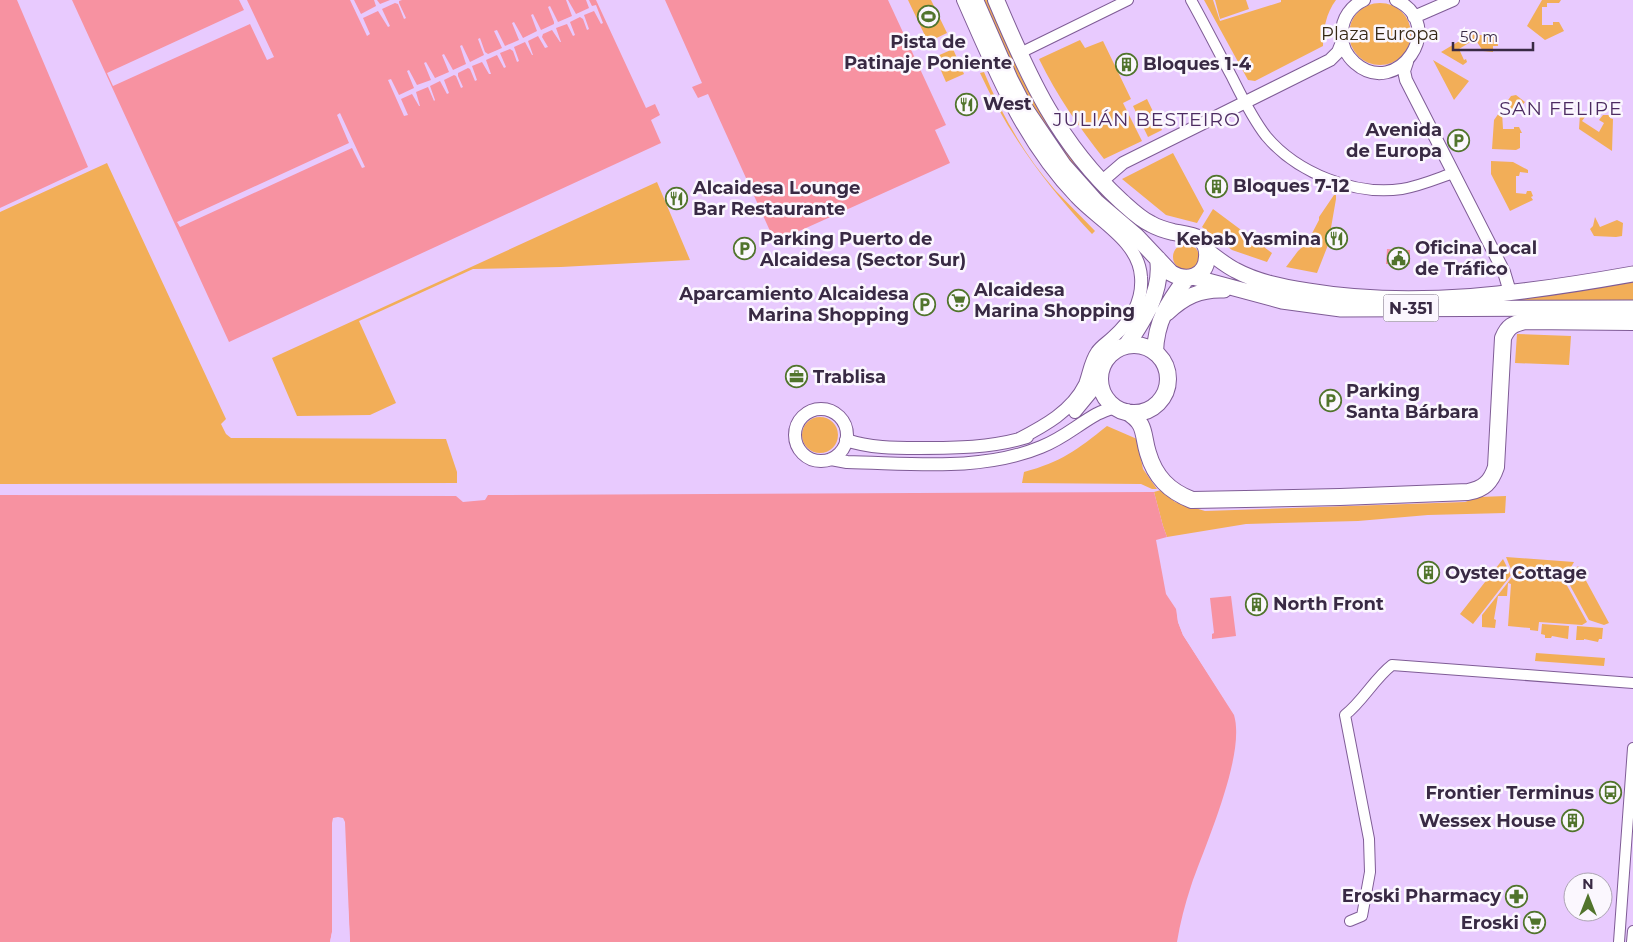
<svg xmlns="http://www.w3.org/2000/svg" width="1633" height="942" viewBox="0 0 1633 942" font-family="Montserrat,sans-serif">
  <rect width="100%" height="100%" fill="#e8cafe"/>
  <path fill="#f2ae58" d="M908,0h23l16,33 -19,9z
    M983,0h5l32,75 16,29 81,104 -2,1c-44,-39 -76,-86 -102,-138 -12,-23 -20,-48 -30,-71z
    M1204,0h9l7,21 61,-19v-2h55c-10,13 -13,30 -13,46l-68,35 -7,-1z
    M1215,0h31l3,9 -29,10z
    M1542,0h19l-2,3h-12v4h-5v18h11v-3h6l5,9 -19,9 -18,-14z
    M1349 34a31 31 0 1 1 62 0a31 31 0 1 1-62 0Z
    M1466,34l28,2 3,2 1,8h-5v6l-10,-1 -6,-9 -3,2 -2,-3 -13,8 5,11 2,-1 1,3 -4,3 -22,-13 25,-15z
    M1080,40l5,8 18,-7 28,58 -8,4 19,38 -38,18c-25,-32 -47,-63 -65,-100z
    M953,49l11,25 -18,8 -11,-25z
    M1433,60l36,21 -15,19z
    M984,72c17,42 41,84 71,118 13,14 27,27 40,41l-3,3c-45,-48 -84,-100 -112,-161z
    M1516,95l9,7 -6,7h-11v3h-6l1,17h11v-2h5l3,6h-2v15l-4,2 -24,-1 2,-29 17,-24z
    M1147,99l15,31 -14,7 -15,-31z
    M1585,112l-3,4 3,1 -3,4 17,11 5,-9 -5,-3 4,-5h7v3l3,1 -1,32 -33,-22 1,-15z
    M1173,153l31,58 -7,12 -31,-8 -44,-36z
    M1491,161l22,1 15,8v3l-8,-1 -1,4h-3v17l10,1 1,-3h4l2,5 -2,1 2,3 -23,11 -19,-37z
    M107,163l119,256 -5,5 5,10 5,4 215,1 11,33v11l-457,1v-272z
    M657,182l33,78 -129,7 -88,2 -114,52 37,82 -26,12 -73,1 -25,-58z
    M1334,195h2v4l-8,46 -11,28 -31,-6 12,-16 9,-8 12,-23v-3z
    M1213,209l59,44 -5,9 -35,-12 -30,-23z
    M1595,217l5,10 17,-7 6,3 -1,13 -6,1 -22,-1 -4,-7 3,-3z
    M1173 257a13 13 0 1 1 26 0a13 13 0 1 1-26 0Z
    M1633,279v24l-277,-1z
    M1517,334l54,2 -2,29 -54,-2z
    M802 435a18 18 0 1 1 36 0a18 18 0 1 1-36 0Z
    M1107,426l30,13 6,30 14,20h-5l-11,-5 -119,-1 2,-11c37,-10 53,-22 83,-46z
    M1161,490l14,12 30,9 260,-9 14,-5 27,-1 -1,17 -77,2 -70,6 -112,3 -79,13 -4,-11 -9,-34z
    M1506,557l68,5 -9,16 -52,-4z
    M1503,559l8,16 -38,49 -13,-10z
    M1578,566l31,57 -5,2 -15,-5 -22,-40z
    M1513,576l51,4 23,42 -5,3 -43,-3 -1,9 -8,-1v-2l-22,-2 3,-42 -3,-1 -1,13h-9l-4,23 2,1 -1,8 -13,-1v-12z
    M1542,624l27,2 -1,13 -16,-3 -1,2h-6v-3l-4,-1z
    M1577,626l26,2 -1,11h-3l-1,3 -14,-3v1h-8z
    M1536,653l69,5 -1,8 -69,-5z"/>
  <path fill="#f792a1" d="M0,0h17l71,167 -88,41z
    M72,0h524l50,108 9,-4 5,11 -9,5 10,23 -432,199z
    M665,0h223l58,125 -11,5 15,33 -175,79 -67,-148 -10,4 -6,-11 10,-4z
    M1387,249l23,1v14h-24z
    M1154,492l9,34 4,11 -11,3 10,54 10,15 2,13 5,13 51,80c12,40 -29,130 -43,171 -6,18 -11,37 -14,56h-827l-7,-124h-10l-1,114 -2,10h-330v-447l456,1 7,6 22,-2 3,-5z
    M1231,596l5,40 -24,3v-5l2,-1 -4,-35z"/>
  <path fill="#e8cafe" d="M239,0h8l27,57 -7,3 -17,-36 -137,62 -6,-13 137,-63z
    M350,0h4l7,14 15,-8 -2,-6h3l3,4 10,-4h12l-3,1v2l7,15 -2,1 -6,-15 -3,-1 -13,6 8,17 -2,1 -10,-16 -15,7 7,16 -3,2z
    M566,0h2l8,14 13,-6 -3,-8h3l3,6 4,-1 7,18 -2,1 -7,-13 -10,4 5,14 -2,1 -4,-11 -3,-2 -10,5 5,13 -2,1 -6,-12 -11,4 5,14h-1l-8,-12 -9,4 -1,3 6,10 -3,1 -7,-12 -10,5 5,14h-1l-7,-13 -11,5 5,14 -2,1 -4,-11 -3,-2 -10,4 6,14 -2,1 -7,-13 -11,5 5,14h-2l-7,-12 -10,4 5,14 -2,1 -5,-12 -2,-1 -10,5v3l5,11 -2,1 -5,-12 -2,-1 -10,5 5,13 -2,1 -7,-13 -10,5 5,14 -1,1 -6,-14 -12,5 4,14h-1l-7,-12 -11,5 7,16 -4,1 -16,-36 3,-1 8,16 15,-7 -7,-17 2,-1 8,15 14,-5 -7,-17 2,-1 9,16 14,-6 -7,-17 2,-1 9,16 13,-6 -6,-18 2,-1 8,17 14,-7 -6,-16 2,-1 5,14 3,2 14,-6 -8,-17 3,-1 8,16 14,-6 -7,-17 2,-1 9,16 14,-7 -6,-16 2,-1 8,16 13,-6v-2l-6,-15 2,-1 8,16 14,-6z
    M340,113l25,54 -3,1 -10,-20 -172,79 -3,-5 172,-79 -12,-28z
    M1179,612l2,9 5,13 50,80 2,6 -55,-85 -5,-13 -1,-9z
    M338,817l5,1 2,4 5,120 -3,-2 -5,-117 -1,-3 -3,-1 -4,4 1,110 -3,9h-2l2,-10v-109l1,-5z"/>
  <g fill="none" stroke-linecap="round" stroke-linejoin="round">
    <defs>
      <path id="minor" d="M1191,0c14,25 27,51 41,77 10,20 20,41 34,59 31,37 89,60 136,53 18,-3 34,-10 51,-16
        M1018,54l110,-54
        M1350,921l12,-5 8,-44 -1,-33 -24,-124c18,-14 29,-36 47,-50l241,18
        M1619,942l14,-194
        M1632,942l1,-11"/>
      <path id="tertiary" d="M963,0c31,70 59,141 113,197 22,24 63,44 65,80 2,25 -10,44 -28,60 -5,5 -12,9 -16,15 -7,10 -8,22 -12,32 -13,27 -41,42 -66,55
        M1364,0c-13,6 -22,18 -22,33 -1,12 5,23 13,30 42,37 94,-38 41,-63
        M1414,17l39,-17
        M1407,62l-3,9 2,9 98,192 6,20
        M1101,182l22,-19 207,-103 8,-8 4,-10
        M795 435a26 26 0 1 1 52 0a26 26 0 1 1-52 0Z
        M1075,412l19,-23 6,-11
        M846,440c24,8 48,8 73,8 36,0 72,0 108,-11
        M831,459l16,3c64,1 134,10 194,-15 23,-9 36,-22 56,-33 6,-3 12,-5 18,-7"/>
      <path id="primary" d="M1207,251c9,6 18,14 28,19 22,12 48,17 73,21 107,18 219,2 325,-17
        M1193,277l89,24 59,8 292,-1
        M1167,313c17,-16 33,-24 57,-23"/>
      <path id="trunk" d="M975,0l35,80 15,29 38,56 33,37 40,34 35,37c15,9 35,5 36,-16 2,-22 -18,-22 -34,-25 -8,-2 -15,-4 -22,-8 -11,-5 -21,-15 -30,-23 -63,-58 -92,-123 -125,-201
        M1100 379a34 34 0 1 1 68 0a34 34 0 1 1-68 0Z
        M1126,346c17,-25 37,-55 32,-87
        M1155,352c1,-31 13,-49 31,-73
        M1127,412c20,12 15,22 21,41 7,24 21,38 44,47l148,-3 128,-5c16,-3 23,-10 28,-25l7,-129c5,-12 10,-14 22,-17l108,1"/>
    </defs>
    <use href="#minor" stroke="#7f5c96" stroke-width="12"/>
    <use href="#tertiary" stroke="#7f5c96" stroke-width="14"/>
    <use href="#primary" stroke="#7f5c96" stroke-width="17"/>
    <use href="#trunk" stroke="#7f5c96" stroke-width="18"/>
    <use href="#minor" stroke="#fff" stroke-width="10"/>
    <use href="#tertiary" stroke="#fff" stroke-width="12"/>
    <use href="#primary" stroke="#fff" stroke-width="15"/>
    <use href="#trunk" stroke="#fff" stroke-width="16"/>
  </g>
  <defs>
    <symbol id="stadium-ring" viewBox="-11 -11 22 22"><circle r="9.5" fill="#fbf7fe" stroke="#51742c" stroke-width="1.5"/><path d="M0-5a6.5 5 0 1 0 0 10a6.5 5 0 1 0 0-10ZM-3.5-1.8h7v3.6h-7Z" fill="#51742c"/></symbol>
    <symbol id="building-ring" viewBox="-11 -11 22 22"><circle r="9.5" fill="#fbf7fe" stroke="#51742c" stroke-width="1.5"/><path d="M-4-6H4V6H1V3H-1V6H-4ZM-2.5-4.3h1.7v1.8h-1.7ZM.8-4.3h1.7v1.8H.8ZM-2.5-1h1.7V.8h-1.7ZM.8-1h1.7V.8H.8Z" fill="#51742c"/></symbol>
    <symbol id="restaurant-ring" viewBox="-11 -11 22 22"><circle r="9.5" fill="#fbf7fe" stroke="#51742c" stroke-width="1.5"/><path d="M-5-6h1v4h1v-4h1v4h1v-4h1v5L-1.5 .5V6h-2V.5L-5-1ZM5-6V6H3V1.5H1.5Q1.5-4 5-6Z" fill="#51742c"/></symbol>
    <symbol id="parking-ring" viewBox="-11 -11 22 22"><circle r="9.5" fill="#fbf7fe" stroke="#51742c" stroke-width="1.5"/><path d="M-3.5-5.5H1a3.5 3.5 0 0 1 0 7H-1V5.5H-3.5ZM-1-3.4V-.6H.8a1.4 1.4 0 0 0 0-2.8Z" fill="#51742c"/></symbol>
    <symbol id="civic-ring" viewBox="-11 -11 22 22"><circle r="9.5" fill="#fbf7fe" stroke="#51742c" stroke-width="1.5"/><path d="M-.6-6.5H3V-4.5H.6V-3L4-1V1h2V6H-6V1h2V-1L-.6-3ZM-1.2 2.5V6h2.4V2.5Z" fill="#51742c"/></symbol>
    <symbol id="supermarket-ring" viewBox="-11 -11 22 22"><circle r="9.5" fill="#fbf7fe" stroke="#51742c" stroke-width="1.5"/><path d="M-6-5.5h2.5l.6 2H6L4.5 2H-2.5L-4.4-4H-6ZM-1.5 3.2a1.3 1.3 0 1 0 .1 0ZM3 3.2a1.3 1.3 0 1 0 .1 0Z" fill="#51742c"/></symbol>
    <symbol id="office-ring" viewBox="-11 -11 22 22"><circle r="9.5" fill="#fbf7fe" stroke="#51742c" stroke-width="1.5"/><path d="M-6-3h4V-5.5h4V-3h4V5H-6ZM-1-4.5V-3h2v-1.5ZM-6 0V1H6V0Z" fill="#51742c"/></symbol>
    <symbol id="bus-ring" viewBox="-11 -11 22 22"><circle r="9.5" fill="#fbf7fe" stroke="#51742c" stroke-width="1.5"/><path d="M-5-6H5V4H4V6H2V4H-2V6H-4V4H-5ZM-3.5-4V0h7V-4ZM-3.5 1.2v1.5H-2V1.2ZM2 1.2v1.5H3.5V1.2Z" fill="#51742c"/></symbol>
    <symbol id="pharmacy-ring" viewBox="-11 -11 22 22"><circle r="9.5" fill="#fbf7fe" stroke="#51742c" stroke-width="1.5"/><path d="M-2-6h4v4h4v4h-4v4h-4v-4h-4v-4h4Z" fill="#51742c"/></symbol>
  </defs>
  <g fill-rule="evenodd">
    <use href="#stadium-ring" x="916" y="4" width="25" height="25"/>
    <use href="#building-ring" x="1114" y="52" width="25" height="25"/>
    <use href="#restaurant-ring" x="954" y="92" width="25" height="25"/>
    <use href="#parking-ring" x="1446" y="128" width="25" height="25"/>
    <use href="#building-ring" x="1204" y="174" width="25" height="25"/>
    <use href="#restaurant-ring" x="664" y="186" width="25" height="25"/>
    <use href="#restaurant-ring" x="1324" y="226" width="25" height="25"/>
    <use href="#parking-ring" x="732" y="236" width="25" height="25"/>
    <use href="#civic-ring" x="1386" y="246" width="25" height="25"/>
    <use href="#supermarket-ring" x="946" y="288" width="25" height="25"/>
    <use href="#parking-ring" x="912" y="292" width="25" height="25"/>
    <use href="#office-ring" x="784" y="364" width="25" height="25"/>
    <use href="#parking-ring" x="1318" y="388" width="25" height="25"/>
    <use href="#building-ring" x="1416" y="560" width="25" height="25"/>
    <use href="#building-ring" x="1244" y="592" width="25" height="25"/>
    <use href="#bus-ring" x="1598" y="780" width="25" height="25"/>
    <use href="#building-ring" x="1560" y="808" width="25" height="25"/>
    <use href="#pharmacy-ring" x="1504" y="884" width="25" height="25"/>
    <use href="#supermarket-ring" x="1522" y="910" width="25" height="25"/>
  </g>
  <g text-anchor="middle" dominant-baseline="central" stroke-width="5" stroke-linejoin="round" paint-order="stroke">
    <rect fill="#fbf7fe" stroke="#73687c" stroke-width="1" x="1383.5" y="294.5" width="55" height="27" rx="4"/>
    <g font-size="16" font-weight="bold" fill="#392a44">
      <text x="1411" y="308">N-351</text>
    </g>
    <g font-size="18" fill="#362816" stroke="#fbf7fe">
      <text x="1380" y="34">Plaza Europa</text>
    </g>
    <g font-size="18" font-weight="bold" fill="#392a44" stroke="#fbf7fe" text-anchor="start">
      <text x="928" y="42" text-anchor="middle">Pista de<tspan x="928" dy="21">Patinaje Poniente</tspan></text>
      <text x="1143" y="64">Bloques 1-4</text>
      <text x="983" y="104">West</text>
      <text x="1442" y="130" text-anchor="end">Avenida<tspan x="1442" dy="21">de Europa</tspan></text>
      <text x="1233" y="186">Bloques 7-12</text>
      <text x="693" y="188">Alcaidesa Lounge<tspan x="693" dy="21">Bar Restaurante</tspan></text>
      <text x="760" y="239">Parking Puerto de<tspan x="760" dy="21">Alcaidesa (Sector Sur)</tspan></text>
      <text x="1321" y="239" text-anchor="end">Kebab Yasmina</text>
      <text x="1415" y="248">Oficina Local<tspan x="1415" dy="21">de Tráfico</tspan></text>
      <text x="974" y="290">Alcaidesa<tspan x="974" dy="21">Marina Shopping</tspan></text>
      <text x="909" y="294" text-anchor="end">Aparcamiento Alcaidesa<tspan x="909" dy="21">Marina Shopping</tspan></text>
      <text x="813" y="377">Trablisa</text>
      <text x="1346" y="391">Parking<tspan x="1346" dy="21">Santa Bárbara</tspan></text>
      <text x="1445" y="573">Oyster Cottage</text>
      <text x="1273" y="604">North Front</text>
      <text x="1594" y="793" text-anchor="end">Frontier Terminus</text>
      <text x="1556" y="821" text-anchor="end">Wessex House</text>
      <text x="1501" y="896" text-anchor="end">Eroski Pharmacy</text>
      <text x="1519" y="923" text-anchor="end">Eroski</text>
    </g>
    <g font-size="19" letter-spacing="1" fill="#4c2b61" stroke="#fbf7fe">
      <text x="1561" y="108">SAN FELIPE</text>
      <text x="1147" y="119">JULIÁN BESTEIRO</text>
    </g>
  </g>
  <g transform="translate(1588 897)"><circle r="24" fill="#fbf7fe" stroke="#ada5b4"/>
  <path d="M0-4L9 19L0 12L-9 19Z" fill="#51742c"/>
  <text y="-8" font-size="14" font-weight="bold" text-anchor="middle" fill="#392a44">N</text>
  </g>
  <path d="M1453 42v8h80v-8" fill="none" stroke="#392a44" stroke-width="2.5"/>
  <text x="1460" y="42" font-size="15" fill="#392a44" stroke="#fbf7fe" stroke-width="4" paint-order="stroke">50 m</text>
</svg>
